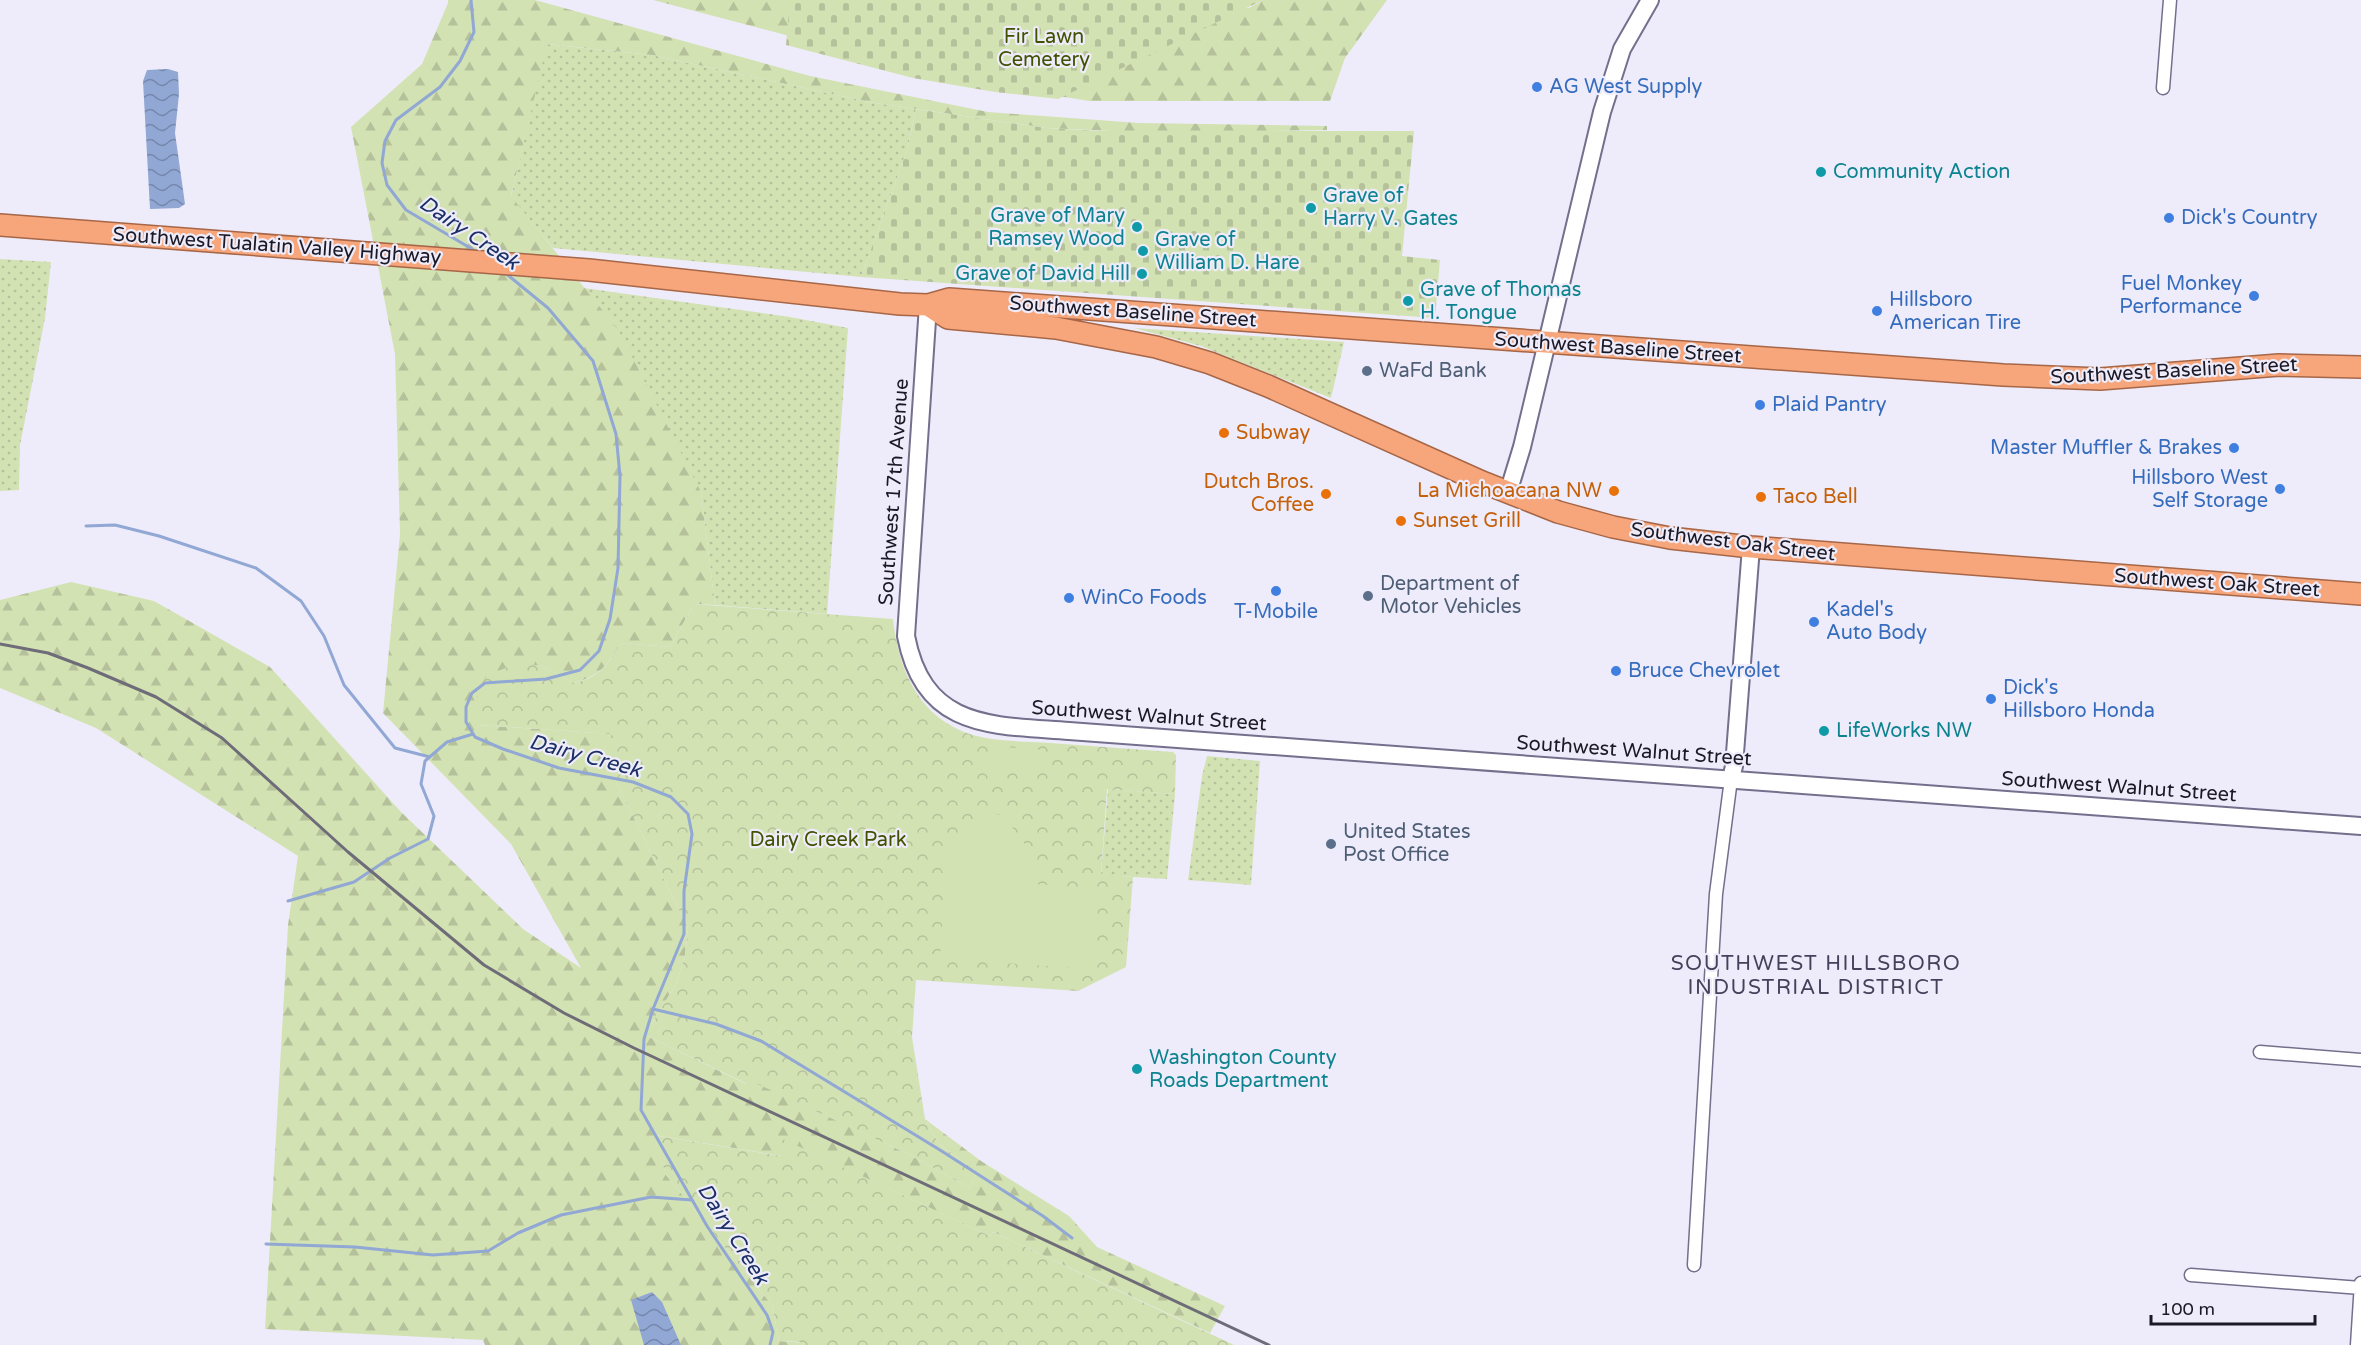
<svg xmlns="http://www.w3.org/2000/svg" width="2361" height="1345" viewBox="0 0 2361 1345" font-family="'Varela Round',sans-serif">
  <defs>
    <pattern id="grass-dots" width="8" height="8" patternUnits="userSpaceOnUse" patternTransform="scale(1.5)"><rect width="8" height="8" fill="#d3e2b3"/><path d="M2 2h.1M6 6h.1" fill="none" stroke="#b5c19a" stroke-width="1.8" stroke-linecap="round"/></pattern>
    <pattern id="forest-firs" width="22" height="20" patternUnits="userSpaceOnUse" patternTransform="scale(1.5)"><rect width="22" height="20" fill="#d3e2b3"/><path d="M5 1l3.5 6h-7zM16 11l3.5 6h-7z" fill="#b5c19a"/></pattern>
    <pattern id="cemetery-stones" width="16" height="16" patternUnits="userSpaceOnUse" patternTransform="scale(1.5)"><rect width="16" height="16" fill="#d3e2b3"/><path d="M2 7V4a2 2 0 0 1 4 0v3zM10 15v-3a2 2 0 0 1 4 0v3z" fill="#b5c19a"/></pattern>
    <pattern id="park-crowns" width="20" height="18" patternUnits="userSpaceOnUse" patternTransform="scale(1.5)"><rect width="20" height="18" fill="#d3e2b3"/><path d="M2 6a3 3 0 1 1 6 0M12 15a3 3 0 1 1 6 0" fill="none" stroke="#b5c19a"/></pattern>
    <pattern id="water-waves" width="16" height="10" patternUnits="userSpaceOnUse" patternTransform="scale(1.5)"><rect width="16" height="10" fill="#91a7d4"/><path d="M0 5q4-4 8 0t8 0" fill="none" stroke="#7687ac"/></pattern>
  </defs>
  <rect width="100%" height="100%" fill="#eeecfa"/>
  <path fill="url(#grass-dots)" d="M546,44l106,11 217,47 47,7 -9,41 -46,127 -308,-29 -42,-51z
    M0,259l51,3 -6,56 -25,127 -1,45 -19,1z
    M584,288l206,29 58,11 -21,286 -112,-9 -14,-113z
    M1134,328l210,14 -13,56 -130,-52z
    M1207,756l53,5 -9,124 -63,-5 14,-104z
    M1108,789l67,5 -8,85 -66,-4z"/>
  <path fill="url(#forest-firs)" d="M448,0h87l275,76 178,36 151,11 188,3v4l-173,3 -108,-5 -177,-26 -217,-47 -105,-11 -36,152 108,135 82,161 14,113 -21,-1 -24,43 -49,-4c-15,23 -19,32 -47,40l-34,-18 -62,60 135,9 -11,19 86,175 -3,28 -9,28 -31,51 101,49 3,-5 159,75 62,34 7,-16 -38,-28 -14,-25 56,42 88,55 28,31 128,59 -15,27 -217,-101 -3,4 -219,-102 11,22 -128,-21 12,40 106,130 7,36 53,4h-347l-2,-5 -218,-11 23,-404 10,-69 -202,-128 -96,-40v-88l71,-18 83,19 116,66 131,145 122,117 58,39 -70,-124 -128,-131 17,-179 -5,-180 -44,-227 71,-63 26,-61z
    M653,0h308l288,8 14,-8h124l-42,58 -15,43h-241l-140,-23z"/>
  <path fill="url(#cemetery-stones)" d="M790,0h473l-205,99 -63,-7 -82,-14 -127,-33z
    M916,109l130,19 55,3h313l-12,125 38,4 -5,58 -574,-41 46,-127z"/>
  <path fill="url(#park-crowns)" d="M694,604l199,15c5,47 23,94 71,113 26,10 58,9 86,11 41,3 82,6 123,9l3,3 -1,39 -68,-5 -6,85 32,3 -7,90 -48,24 -162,-11 -4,57 13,82 14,25 38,28 -7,16 -62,-34 -159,-74 -2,4 -102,-49 31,-51 9,-28 3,-28 -86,-175 10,-19 -134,-9 -1,-35 11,-15 25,-10h27l34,18c28,-7 32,-17 47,-40l49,4z
    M770,1133l220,103 3,-4 241,113h-434v-3l-21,-1 -7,-36 -106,-130 -13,-40 128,21z"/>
  <path fill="#d3e2b3" d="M993,746l48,4 -2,25 -48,-4z
    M988,813l15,2 41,55 -10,14 65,5 -5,80 -154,-10 5,-82 -9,-18z"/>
  <path fill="url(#water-waves)" d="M168,69l10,3 1,22 -4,39 10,71 -6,4 -29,1 -7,-128 4,-11z
    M652,1292l10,10 19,43h-37l-13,-45z"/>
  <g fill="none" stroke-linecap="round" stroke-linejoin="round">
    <path stroke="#91a7d4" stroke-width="3" d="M471,0l3,32 -14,29 -20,26 -44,33 -11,21 -3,22 5,22 19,25 71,42
      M504,272l44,36 45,53 23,73 4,42 -2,92 -8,51 -11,32 -19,19 -34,9 -61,4 -13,10 -6,14v15l9,15 28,12 56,19 74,14 38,15 17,17 4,20 -8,57v43l-31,75 -9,30 -3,71 66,116 60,89 6,17 -3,13
      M86,526l29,-1 44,11 97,32 45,33 23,35 20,49 51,63 35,9
      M288,901l66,-19 36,-24 38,-19 6,-23 -13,-32 4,-23 22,-19 26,-8
      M653,1009l63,15 45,17 179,109 103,66 29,22
      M266,1244l89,3 78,8 55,-4 30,-18 43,-18 90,-18 41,3"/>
    <defs>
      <path id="minor" d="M2163,88l7,-88
        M2260,1052l101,8
        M1694,1265l22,-371 15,-115
        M2191,1275l170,13
        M2357,1345l4,-62"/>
      <path id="tertiary" d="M928,305l-22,331c18,94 86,89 163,95l1292,95
        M1508,493l14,-46 80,-335 20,-63 28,-49
        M1731,779l3,-13 17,-219"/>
      <path id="trunk" d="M0,225l589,45 311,34 28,1 21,-6 1054,76 97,4 179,-14 82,2
        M928,305l20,13 108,10 100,19 54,16 58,23 214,96 76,30 55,15 57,11 81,9 610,47"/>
    </defs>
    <use href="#minor" stroke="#736f8c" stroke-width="15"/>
    <use href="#tertiary" stroke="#736f8c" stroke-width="20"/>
    <use href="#trunk" stroke="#a76647" stroke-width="24"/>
    <use href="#minor" stroke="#fff" stroke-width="12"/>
    <use href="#tertiary" stroke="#fff" stroke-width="16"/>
    <use href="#trunk" stroke="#f6a67a" stroke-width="21"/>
    <path stroke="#6e6c78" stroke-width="3" d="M0,644l48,9 40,15 68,29 66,41 126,114 136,113 80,48 70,35 635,297"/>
  </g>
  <g fill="#3f7fe0" stroke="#eeecfa" stroke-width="2">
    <circle cx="1537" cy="87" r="6"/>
    <circle cx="2169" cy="218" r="6"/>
    <circle cx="2254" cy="296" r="6"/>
    <circle cx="1877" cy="311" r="6"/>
    <circle cx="1760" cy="405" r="6"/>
    <circle cx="2234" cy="448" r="6"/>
    <circle cx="2280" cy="489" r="6"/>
    <circle cx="1276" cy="591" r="6"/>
    <circle cx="1069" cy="598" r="6"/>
    <circle cx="1814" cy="622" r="6"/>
    <circle cx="1616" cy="671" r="6"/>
    <circle cx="1991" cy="699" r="6"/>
  </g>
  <g fill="#0f9aa8" stroke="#eeecfa" stroke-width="2">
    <circle cx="1821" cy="172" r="6"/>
    <circle cx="1311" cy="208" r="6"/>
    <circle cx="1137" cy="227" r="6"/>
    <circle cx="1143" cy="251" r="6"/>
    <circle cx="1142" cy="274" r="6"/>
    <circle cx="1408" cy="301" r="6"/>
    <circle cx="1824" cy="731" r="6"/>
    <circle cx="1137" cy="1069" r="6"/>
  </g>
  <g fill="#5c6f8a" stroke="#eeecfa" stroke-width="2">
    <circle cx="1367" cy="371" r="6"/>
    <circle cx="1368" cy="596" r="6"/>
    <circle cx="1331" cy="844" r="6"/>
  </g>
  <g fill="#e8710a" stroke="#eeecfa" stroke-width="2">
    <circle cx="1224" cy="433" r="6"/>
    <circle cx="1614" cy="491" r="6"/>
    <circle cx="1326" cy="494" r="6"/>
    <circle cx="1761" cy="497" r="6"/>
    <circle cx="1401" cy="521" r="6"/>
  </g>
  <g text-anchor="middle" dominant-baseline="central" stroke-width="4.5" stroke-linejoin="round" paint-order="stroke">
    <g font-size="20" fill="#415100" stroke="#eeecfa">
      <text x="1044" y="37">Fir Lawn<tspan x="1044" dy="23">Cemetery</tspan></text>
      <text x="828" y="840">Dairy Creek Park</text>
    </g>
    <g font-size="20" fill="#366cbe" stroke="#eeecfa" text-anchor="start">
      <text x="1549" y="87">AG West Supply</text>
      <text x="2181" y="218">Dick's Country</text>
      <text x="2242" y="284" text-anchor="end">Fuel Monkey<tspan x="2242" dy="23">Performance</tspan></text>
      <text x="1889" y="300">Hillsboro<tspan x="1889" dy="23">American Tire</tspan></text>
      <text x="1772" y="405">Plaid Pantry</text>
      <text x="2222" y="448" text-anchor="end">Master Muffler &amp; Brakes</text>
      <text x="2268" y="478" text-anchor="end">Hillsboro West<tspan x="2268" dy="23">Self Storage</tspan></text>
      <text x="1081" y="598">WinCo Foods</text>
      <text x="1826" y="610">Kadel's<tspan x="1826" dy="23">Auto Body</tspan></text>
      <text x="1276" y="612" text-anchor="middle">T-Mobile</text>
      <text x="1628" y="671">Bruce Chevrolet</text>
      <text x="2003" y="688">Dick's<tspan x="2003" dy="23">Hillsboro Honda</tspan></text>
    </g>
    <g font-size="20" fill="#0d838f" stroke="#eeecfa" text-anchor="start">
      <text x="1833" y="172">Community Action</text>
      <text x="1323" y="196">Grave of<tspan x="1323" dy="23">Harry V. Gates</tspan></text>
      <text x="1125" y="216" text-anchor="end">Grave of Mary<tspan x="1125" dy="23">Ramsey Wood</tspan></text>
      <text x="1155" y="240">Grave of<tspan x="1155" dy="23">William D. Hare</tspan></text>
      <text x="1130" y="274" text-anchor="end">Grave of David Hill</text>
      <text x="1420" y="290">Grave of Thomas<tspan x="1420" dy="23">H. Tongue</tspan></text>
      <text x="1836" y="731">LifeWorks NW</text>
      <text x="1149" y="1058">Washington County<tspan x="1149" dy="23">Roads Department</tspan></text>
    </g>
    <g font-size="20" fill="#1b1925" stroke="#eeecfa">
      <text transform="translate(277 246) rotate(4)">Southwest Tualatin Valley Highway</text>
      <text transform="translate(1133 312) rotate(4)">Southwest Baseline Street</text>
      <text transform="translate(1618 348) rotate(4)">Southwest Baseline Street</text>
      <text transform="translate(2174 371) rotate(-3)">Southwest Baseline Street</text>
      <text transform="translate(894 492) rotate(-86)">Southwest 17th Avenue</text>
      <text transform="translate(1733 542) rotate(7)">Southwest Oak Street</text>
      <text transform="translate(2217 583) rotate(4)">Southwest Oak Street</text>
      <text transform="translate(1149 716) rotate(4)">Southwest Walnut Street</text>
      <text transform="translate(1634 751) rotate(4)">Southwest Walnut Street</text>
      <text transform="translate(2119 787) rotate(4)">Southwest Walnut Street</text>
    </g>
    <g font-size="20" fill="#4e5e75" stroke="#eeecfa" text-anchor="start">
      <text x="1379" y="371">WaFd Bank</text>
      <text x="1380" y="584">Department of<tspan x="1380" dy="23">Motor Vehicles</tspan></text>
      <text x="1343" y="832">United States<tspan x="1343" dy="23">Post Office</tspan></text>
    </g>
    <g font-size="20" fill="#c56008" stroke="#eeecfa" text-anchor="start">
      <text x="1236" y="433">Subway</text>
      <text x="1314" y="482" text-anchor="end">Dutch Bros.<tspan x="1314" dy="23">Coffee</tspan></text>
      <text x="1602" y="491" text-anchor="end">La Michoacana NW</text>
      <text x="1773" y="497">Taco Bell</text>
      <text x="1413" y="521">Sunset Grill</text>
    </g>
    <g font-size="21" font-style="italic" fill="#192f65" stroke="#eeecfa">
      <text transform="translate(469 233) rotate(34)">Dairy Creek</text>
      <text transform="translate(585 756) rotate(15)">Dairy Creek</text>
      <text transform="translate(733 1234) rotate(58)">Dairy Creek</text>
    </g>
    <g font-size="21" letter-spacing="1.5" fill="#45415b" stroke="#eeecfa">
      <text x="1816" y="963">SOUTHWEST HILLSBORO<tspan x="1816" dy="24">INDUSTRIAL DISTRICT</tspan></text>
    </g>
  </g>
  <path d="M2151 1315v9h164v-9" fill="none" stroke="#1b1925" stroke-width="3"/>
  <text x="2160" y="1315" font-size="18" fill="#1b1925" stroke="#eeecfa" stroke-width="4.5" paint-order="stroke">100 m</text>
</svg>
